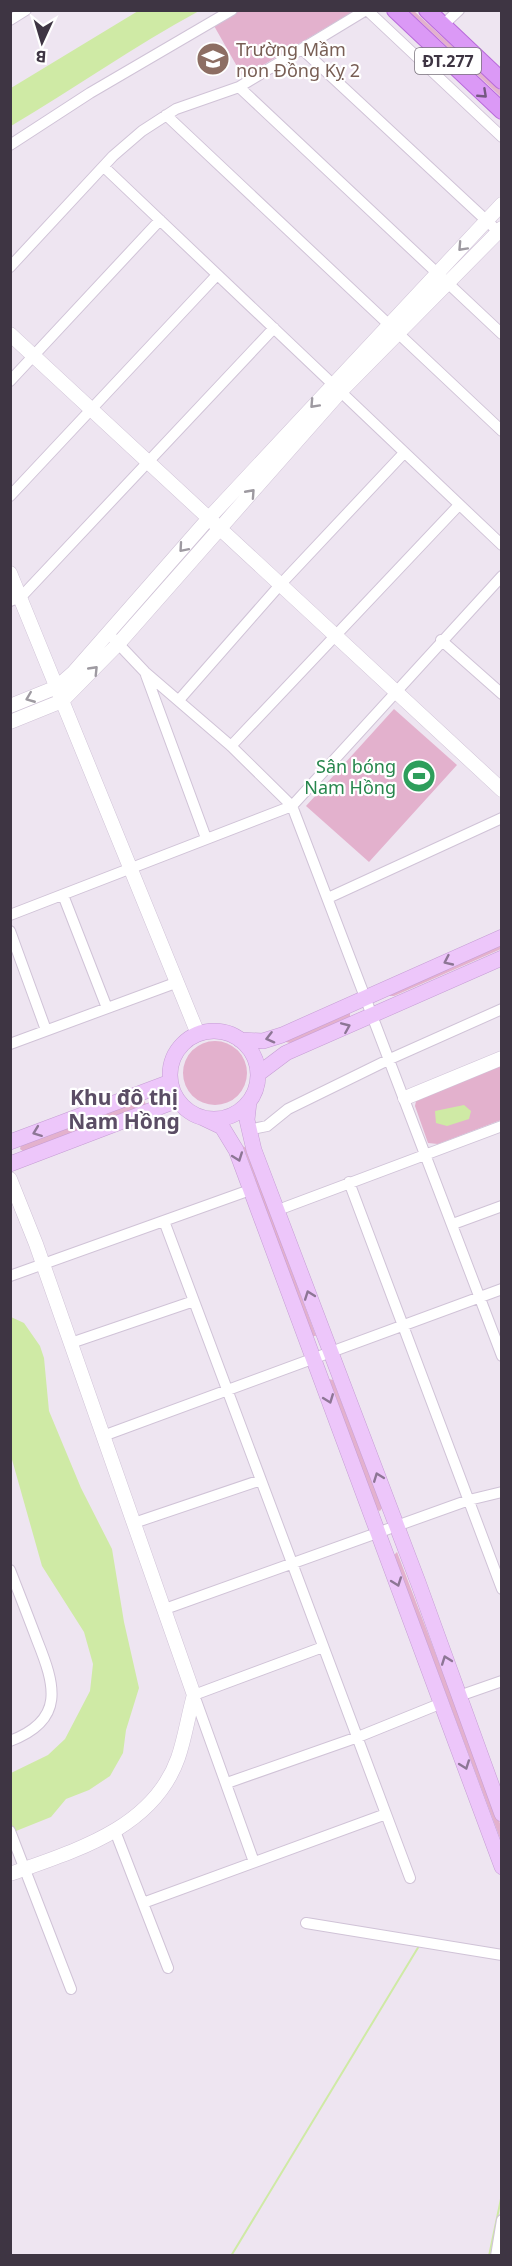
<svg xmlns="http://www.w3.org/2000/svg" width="512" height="2266" viewBox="0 0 512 2266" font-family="'Noto Sans',sans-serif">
  <rect width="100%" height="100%" fill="#eee5f1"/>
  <path fill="#e3b1cd" d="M239,11h115l-111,66 -30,-53z
    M409,11h5l87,80v6z
    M394,709l63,56 -88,97 -63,-56z
    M501,943v6l-107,47h-6z
    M350,1012v5l-60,26 -4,-1v-2z
    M183 1073a32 32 0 1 1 64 0a32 32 0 1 1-64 0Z
    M501,1065v55l-63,24 -10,-1 -13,-37 1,-5z
    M144,1099l2,6 -122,47 -4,-3 1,-4z
    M243,1146l3,2 70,188h-4z
    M329,1379l4,1 49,128 -2,3 -3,-1z
    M397,1552l104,274v15l-107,-286z"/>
  <path fill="#cfeaa5" d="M138,11h61c-65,35 -125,78 -188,115v-38z
    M464,1105l7,6 -2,8 -22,7 -11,-3 -1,-12z
    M11,1317l13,6 16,23 4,12 5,53 32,77 31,61 12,73 15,66 -13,42 -3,23 -13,23 -21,14 -23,9 -15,18 -40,16v-60l37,-18 17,-16 25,-48 3,-27 -9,-32 -42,-66 -31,-110z"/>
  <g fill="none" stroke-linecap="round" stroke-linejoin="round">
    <path stroke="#cfeaa5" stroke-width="2" d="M231,2256l188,-310
      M489,2256l13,-62"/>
    <defs>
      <path id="minor" d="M367,10l135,127
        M10,20l16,-10
        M443,25l16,-15
        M303,50l199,185
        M239,87l263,247
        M166,115l336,316
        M10,145l80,-52 142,-83
        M104,167l398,378
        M10,267l103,-111 29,-25 34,-22 63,-22 127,-77
        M10,381l150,-161
        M10,496l207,-221
        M10,601l11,-4 253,-269
        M109,634l36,38 86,74 61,60 210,550
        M441,640l61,54
        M146,675l60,163
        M179,700l100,-114 125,-133
        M231,746l228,-241
        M63,895l44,113
        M328,898l174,-80
        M10,915l282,-109 210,-230
        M10,931l36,99
        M10,1044l168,-62
        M248,1130l19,-4 21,-17 102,-50 112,-50
        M349,1182l153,407
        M278,1210l224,-84
        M164,1221l222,593
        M453,1224l49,-18
        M10,1276l240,-86
        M71,1343l123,-42
        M103,1436l399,-147
        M134,1523l127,-43
        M10,1570c9,23 18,46 27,70 18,45 29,80 -27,101
        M165,1609l304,-109 33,-8
        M459,1696l43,-15
        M227,1783l131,-46 84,-34
        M10,1831l61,158
        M115,1831l53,137
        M254,1862l-60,-167 129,-48
        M143,1903l243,-89 24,64
        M306,1923l196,32
        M496,2256l6,-36"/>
      <path id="tertiary" d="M10,334l492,456
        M10,573l188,461
        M10,706l47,-19 16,-14 136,-155 293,-314
        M10,722l52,-21 57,-58 222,-252 161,-163
        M405,1098l97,-40
        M10,1179l26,65 158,451c-6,21 -9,43 -16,63 -25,71 -104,93 -168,116"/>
      <path id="secondary" d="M170 1075a44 44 0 1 1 88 0a44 44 0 1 1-88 0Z
        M240,1040l23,1 19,-6 220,-98
        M258,1074l28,-21 216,-95
        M249,1102l-2,18 7,30 164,432 84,232
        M201,1117l21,10 14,23 266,717
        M10,1142l160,-60
        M10,1164l168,-64"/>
      <path id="primary" d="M395,10l107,101
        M427,10l75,71"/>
    </defs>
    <use href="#minor" stroke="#d0c3d7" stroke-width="12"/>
    <use href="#tertiary" stroke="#d0c3d7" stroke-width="15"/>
    <use href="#secondary" stroke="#c59dd4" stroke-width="16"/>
    <use href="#primary" stroke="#b86bda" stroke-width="18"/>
    <use href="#minor" stroke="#fff" stroke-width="10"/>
    <use href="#tertiary" stroke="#fff" stroke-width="14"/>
    <use href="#secondary" stroke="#edc6fa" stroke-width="15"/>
    <use href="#primary" stroke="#db99f6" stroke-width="16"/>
  </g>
  <defs><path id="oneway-chevron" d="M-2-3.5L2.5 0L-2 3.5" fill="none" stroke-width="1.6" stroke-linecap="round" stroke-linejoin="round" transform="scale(1.5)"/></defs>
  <use stroke="#755882" href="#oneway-chevron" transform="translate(483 94) rotate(43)"/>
  <g stroke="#9e9aa1">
    <use href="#oneway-chevron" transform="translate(462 247) rotate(133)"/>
    <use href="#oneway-chevron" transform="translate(314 404) rotate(133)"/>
    <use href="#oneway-chevron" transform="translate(251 493) rotate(-48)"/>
    <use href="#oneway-chevron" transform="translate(183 548) rotate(131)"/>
    <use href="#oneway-chevron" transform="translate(94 670) rotate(-46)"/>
    <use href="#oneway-chevron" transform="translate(30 698) rotate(158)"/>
  </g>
  <g stroke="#8d7695">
    <use href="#oneway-chevron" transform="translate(448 961) rotate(155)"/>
    <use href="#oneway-chevron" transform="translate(346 1027) rotate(-23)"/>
    <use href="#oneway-chevron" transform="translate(270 1038) rotate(166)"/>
    <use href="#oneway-chevron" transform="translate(37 1132) rotate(159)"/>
    <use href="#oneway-chevron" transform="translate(238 1157) rotate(70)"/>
    <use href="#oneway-chevron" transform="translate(309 1295) rotate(-110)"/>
    <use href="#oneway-chevron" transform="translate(329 1399) rotate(69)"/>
    <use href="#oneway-chevron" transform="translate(378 1477) rotate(-111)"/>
    <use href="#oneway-chevron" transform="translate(397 1582) rotate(70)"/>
    <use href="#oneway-chevron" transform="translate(446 1660) rotate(-110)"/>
    <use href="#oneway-chevron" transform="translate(465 1765) rotate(70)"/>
  </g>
  <defs>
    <symbol id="school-disc" viewBox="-11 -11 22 22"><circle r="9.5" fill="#8d6e63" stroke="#fff"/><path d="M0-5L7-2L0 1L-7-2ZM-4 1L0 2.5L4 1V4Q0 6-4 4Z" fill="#fff"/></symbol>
    <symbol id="stadium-disc" viewBox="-11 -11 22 22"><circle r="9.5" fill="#2e9e5b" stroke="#fff"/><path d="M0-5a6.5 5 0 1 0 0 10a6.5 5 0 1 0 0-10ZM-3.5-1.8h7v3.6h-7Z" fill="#fff"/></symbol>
  </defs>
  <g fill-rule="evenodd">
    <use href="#school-disc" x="194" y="40" width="38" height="38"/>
    <use href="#stadium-disc" x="400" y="757" width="38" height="38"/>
  </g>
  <g text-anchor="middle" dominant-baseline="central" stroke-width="4.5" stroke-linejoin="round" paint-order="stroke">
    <rect fill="#fff" stroke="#78727b" stroke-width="1.5" x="415" y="48" width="66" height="26" rx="4.5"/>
    <g font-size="16" font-weight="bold" fill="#3e3543">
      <text x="448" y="61">ĐT.277</text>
    </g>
    <g font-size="18" fill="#785e54" stroke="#fff" text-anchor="start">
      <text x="236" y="49">Trường Mầm<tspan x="236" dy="21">non Đồng Kỵ 2</tspan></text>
    </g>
    <g font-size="18" fill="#27864d" stroke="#fff" text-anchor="end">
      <text x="396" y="766">Sân bóng<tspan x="396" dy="21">Nam Hồng</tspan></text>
    </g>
    <g font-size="21" font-weight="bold" fill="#5b4d65" stroke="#fff">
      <text x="124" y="1097">Khu đô thị<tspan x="124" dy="24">Nam Hồng</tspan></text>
    </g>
  </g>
  <rect width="512" height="2266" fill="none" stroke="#3e3543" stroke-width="24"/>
  <g transform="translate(42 42) rotate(184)" stroke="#ffffff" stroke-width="4.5" paint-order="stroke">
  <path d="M0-4.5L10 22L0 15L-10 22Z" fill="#3e3543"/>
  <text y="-9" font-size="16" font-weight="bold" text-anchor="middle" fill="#3e3543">B</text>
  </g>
</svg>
